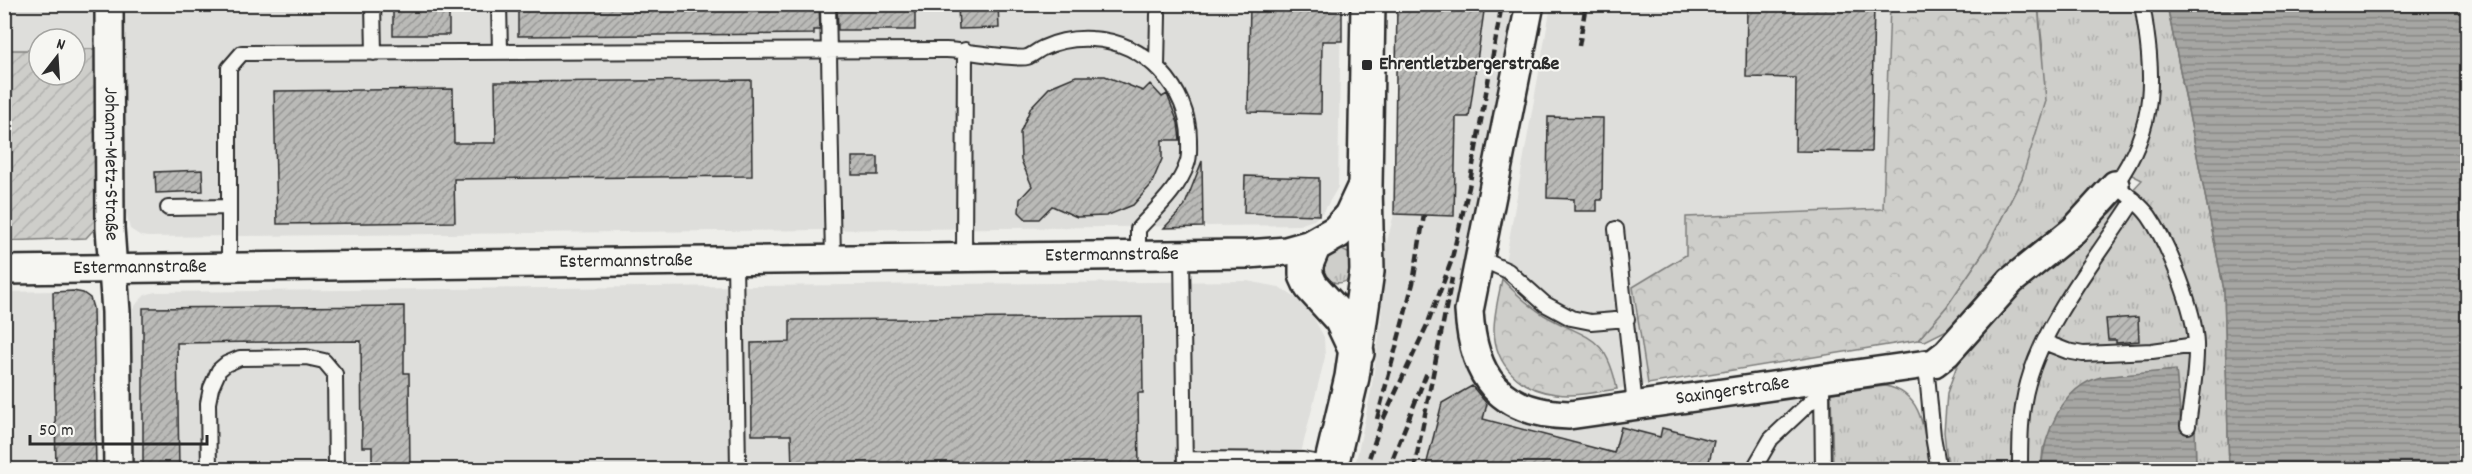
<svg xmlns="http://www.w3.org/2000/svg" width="2472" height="474" viewBox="0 0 2472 474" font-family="Dekko,sans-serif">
  <defs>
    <pattern id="grass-tufts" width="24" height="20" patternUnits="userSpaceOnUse" patternTransform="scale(1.5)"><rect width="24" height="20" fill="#cececa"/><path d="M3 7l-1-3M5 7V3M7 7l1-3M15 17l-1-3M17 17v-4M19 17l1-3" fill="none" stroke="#b1b1ae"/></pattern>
    <pattern id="forest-crowns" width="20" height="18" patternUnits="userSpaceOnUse" patternTransform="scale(1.5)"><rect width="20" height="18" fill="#cececa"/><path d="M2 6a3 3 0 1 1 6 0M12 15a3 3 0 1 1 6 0" fill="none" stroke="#b1b1ae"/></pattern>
    <pattern id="garden-furrows" width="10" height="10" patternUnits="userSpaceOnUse" patternTransform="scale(1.5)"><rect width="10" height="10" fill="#cececa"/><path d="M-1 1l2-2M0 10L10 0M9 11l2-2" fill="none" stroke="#b1b1ae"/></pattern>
    <pattern id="water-rules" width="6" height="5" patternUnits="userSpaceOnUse" patternTransform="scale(1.5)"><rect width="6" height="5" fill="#a6a6a3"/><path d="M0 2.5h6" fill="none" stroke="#878785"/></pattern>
    <pattern id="building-hatch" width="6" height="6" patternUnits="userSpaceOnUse" patternTransform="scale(1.5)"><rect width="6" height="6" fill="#babab7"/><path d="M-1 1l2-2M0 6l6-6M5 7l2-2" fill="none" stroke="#979795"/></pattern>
  </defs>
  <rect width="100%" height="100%" fill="#eeeeea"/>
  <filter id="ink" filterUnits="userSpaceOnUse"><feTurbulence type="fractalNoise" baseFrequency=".0167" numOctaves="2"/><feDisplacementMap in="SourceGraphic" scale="12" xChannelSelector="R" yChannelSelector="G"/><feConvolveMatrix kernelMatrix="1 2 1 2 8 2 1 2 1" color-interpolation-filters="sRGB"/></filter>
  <g filter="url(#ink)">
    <path fill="#dededb" d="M4,5h93l1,44h-23v-10h-36v11h-34z
      M125,5h1216l-3,182 -14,24 -10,9 -15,5 -1151,12 -7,-1 -11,-7 -4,-17z
      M1397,5h117l-59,305 9,55 9,17 16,19 14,12 26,9 28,6 23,1 251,-36 1,76 -478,1 17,-79 10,-70 4,-72 9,-35z
      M1551,5h339l-7,204 -197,8v38l-53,32 15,97 -31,5 -3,-12 -45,-51 -24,-11 -24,-16 -19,-20z
      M1247,281l32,6 14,9 16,13 15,28 1,20 -28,112 -1162,1 -1,-3 -2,-147 1,-11 5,-7 7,-7 10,-3z
      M55,291l22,1 8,5 11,14 2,158h-93l-1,-177z"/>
    <path fill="url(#grass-tufts)" stroke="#7c7c7a" stroke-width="1.5" d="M2038,5h129l57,285 5,179h-33l-1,-41 -14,-4 -5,-53 -75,6 -58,71 -2,21h-93l-4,-37 3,-39 9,-25 14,-27 53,-62 88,-66 31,-33 -24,-12 -8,12 -151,144 -34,17 -7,-1 29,-34 40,-59 35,-69 21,-127z
      M1340,249l10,5 1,24c-11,8 -22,6 -29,-6l1,-14z
      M1885,386c41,7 39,50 45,83h-97l-2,-76z"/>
    <path fill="url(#forest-crowns)" stroke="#7c7c7a" stroke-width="1.5" d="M1890,5h148l8,96 -24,77 -35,69 -40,59 -29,34 -270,44 -15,-97 53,-32v-38l197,-8z
      M1502,279c13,14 26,26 42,36 43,25 62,18 73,74 -20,3 -41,8 -61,5 -35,-4 -61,-28 -62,-64 0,-17 5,-35 8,-51z"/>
    <path fill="url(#garden-furrows)" stroke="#7c7c7a" stroke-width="1.5" d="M75,49h23v176l-12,13 -81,3 -1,-191h35v25h36z"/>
    <path fill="url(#water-rules)" stroke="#757573" stroke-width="1.5" d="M2167,5h300v464h-238l-5,-179z
      M2176,370l5,54 14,3 1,42 -155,1c3,-36 21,-84 60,-93z"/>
    <path fill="url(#building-hatch)" stroke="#2b2b2b" stroke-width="1.5" d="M393,4h56v31h-56z
      M518,4h301l1,26h-6v4l-296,2z
      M837,4h78v26h-77z
      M958,4h40l1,24 -40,1z
      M1250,4h92v37h-20l-1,73 -73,-2z
      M1397,4h88l-16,113h-13l-2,99 -60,-2z
      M1747,4h127l-3,148 -76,-1 1,-73 -50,-1z
      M1076,76h29l38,15 7,-7 12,13 5,-3 11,29 2,17h-18v19l-11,26 -18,20 -27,11 -29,1 -25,-11 -13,13h-13l-7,-7 1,-13 12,-13 -11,-26 -1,-27 11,-26 19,-20z
      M751,80l1,96 -298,3 1,43 -178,2 -3,-133 179,-2 1,54h42l-1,-61z
      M1548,117l55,1 -1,82h-5v11h-23v-12l-27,-1z
      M852,157h26v18h-26z
      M1202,161l1,66 -39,1 20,-21z
      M202,170l1,21 -47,2 -1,-21z
      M1245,176l74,2v37l-75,-2z
      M73,291l10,2 7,5 3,10 3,162h-40l-3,-178z
      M404,306v67h5l1,97h-38v-23h-10l-1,-106 -184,2 2,127h-36v-162z
      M1142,317l1,76h-5l1,77h-347l-1,-35h-39l-1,-92 39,-1v-22z
      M2138,317l1,24 -23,2v-3h-8l-2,-21z
      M1472,386l15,18 -4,15 131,34 7,-26 39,10 2,-9 52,13 -7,29h-282l17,-67z"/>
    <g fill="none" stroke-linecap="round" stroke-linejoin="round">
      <defs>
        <path id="lane" d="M373,4l1,49
          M499,4l1,48
          M828,4l5,255
          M2142,4c12,70 16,121 -27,181 12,9 25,19 34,31 19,27 46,95 47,128 1,27 -5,55 -8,82
          M1157,67l1,-53
          M229,207v-139l13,-15 704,-3c16,0 72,10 81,7 6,-2 11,-7 16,-9 15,-7 33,-10 49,-9 53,2 98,50 97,102 0,8 1,16 -2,23 -8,25 -32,46 -49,65v26
          M168,208l61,-1v60
          M1616,229l19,177
          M1182,254l3,216
          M964,256l1,-206
          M1479,258l29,13 37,33 26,14 20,4 36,-3
          M735,260l3,210
          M2044,342l23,9 16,3 69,-3 44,-6
          M1926,365l7,71 6,34
          M1822,387l1,83
          M1185,459l118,1 28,5
          M209,470l-1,-67 3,-15 8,-18 7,-6 14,-6 66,-1 18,4 11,13 1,96
          M1753,470l18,-31 51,-48
          M2020,470c0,-30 0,-59 8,-87 17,-63 71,-128 106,-183"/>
        <g id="street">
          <path id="s1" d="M109,4l1,224 6,84 2,158"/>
          <path id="s2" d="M1530,4l-61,307c4,66 30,102 100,104l365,-52 13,-10 64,-72 63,-51 41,-45"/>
          <path id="s3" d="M4,270l1244,-16 38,-3 32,-9"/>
        </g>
        <path id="secondary" d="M1357,353l-16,-34 -30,-33 -5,-11v-11l8,-19 23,-13 14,-16 13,-28
          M1330,470l22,-93 15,-106 -2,-85 3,-182"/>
      </defs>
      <use href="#lane" stroke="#2b2b2b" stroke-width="18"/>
      <use href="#street" stroke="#2b2b2b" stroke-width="32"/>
      <use href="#secondary" stroke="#2b2b2b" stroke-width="38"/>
      <use href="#lane" stroke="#f6f6f2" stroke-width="14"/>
      <use href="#street" stroke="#f6f6f2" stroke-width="27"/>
      <use href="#secondary" stroke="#f6f6f2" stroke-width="33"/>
      <path stroke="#2b2b2b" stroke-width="4.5" stroke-dasharray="9 4.5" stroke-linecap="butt" d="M1579,46l7,-42
        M1377,419l36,-136 11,-68
        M1365,470l15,-44 48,-103 23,-61 18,-75 33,-183
        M1388,470l40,-100
        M1414,470l38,-192"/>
    </g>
  </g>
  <rect fill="#2b2b2b" stroke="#f6f6f2" stroke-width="2" x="1361" y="59" width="12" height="12" rx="3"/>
  <g text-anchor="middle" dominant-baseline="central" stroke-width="4.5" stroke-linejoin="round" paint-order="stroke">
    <g font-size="20" font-weight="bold" fill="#2b2b2b" stroke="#f6f6f2" text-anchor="start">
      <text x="1379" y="65">Ehrentletzbergerstraße</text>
    </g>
    <g font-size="20" fill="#2b2b2b" stroke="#f6f6f2">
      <text stroke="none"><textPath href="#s1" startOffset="160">Johann-Metz-Straße</textPath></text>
      <text stroke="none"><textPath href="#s3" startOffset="1108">Estermannstraße</textPath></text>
      <text stroke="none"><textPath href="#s3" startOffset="622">Estermannstraße</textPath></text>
      <text stroke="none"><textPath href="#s3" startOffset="136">Estermannstraße</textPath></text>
      <text stroke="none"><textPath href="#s2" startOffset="642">Saxingerstraße</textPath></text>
    </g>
  </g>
  <rect width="2472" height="474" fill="none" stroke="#f6f6f2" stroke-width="24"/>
  <rect x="12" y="12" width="2448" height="450" fill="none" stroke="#2b2b2b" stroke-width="2" filter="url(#ink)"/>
  <g transform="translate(57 57) rotate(17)"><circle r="28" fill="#f6f6f2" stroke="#a5a5a2" stroke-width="1.5"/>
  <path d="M0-4.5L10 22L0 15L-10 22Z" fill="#2b2b2b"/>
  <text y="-9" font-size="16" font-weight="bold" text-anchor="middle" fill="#2b2b2b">N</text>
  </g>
  <path d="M30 435v9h177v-9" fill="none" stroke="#2b2b2b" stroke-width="3"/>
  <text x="39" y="435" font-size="18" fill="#2b2b2b" stroke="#f6f6f2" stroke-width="4.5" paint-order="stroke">50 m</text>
</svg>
